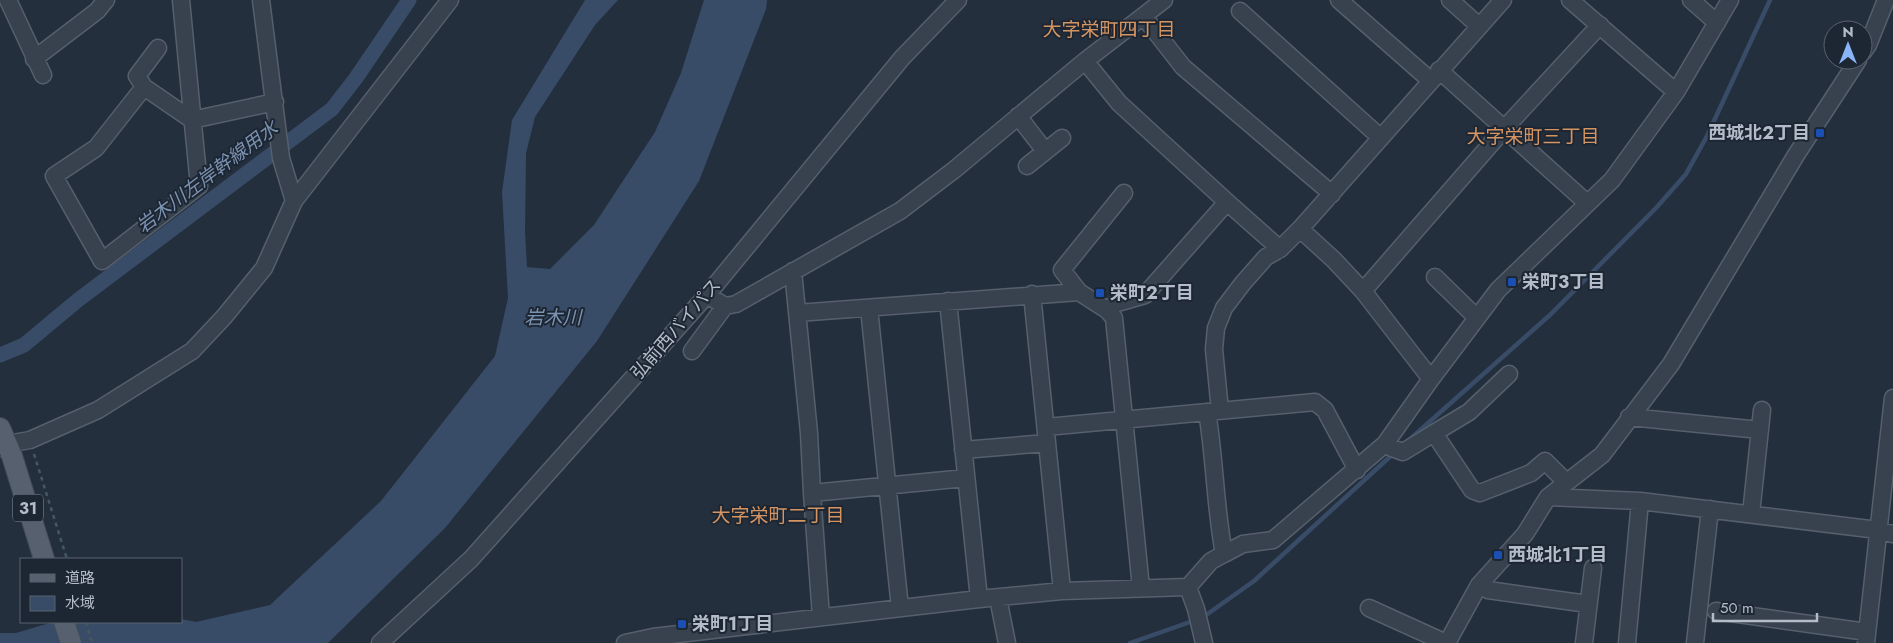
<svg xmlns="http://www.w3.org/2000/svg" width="1893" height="643" viewBox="0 0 1893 643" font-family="Jost,'Noto Sans JP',sans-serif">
  <rect width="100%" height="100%" fill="#242f3e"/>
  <path fill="#394c67" d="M585,0h33l-23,25 -60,92 -9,36 -1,79 2,35 23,2 44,-44 61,-93 26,-59 23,-73h63l-1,9 -67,172 -102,160 -152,187 -117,115h-328v-10h16l37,-11h128v-3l15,3 74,-17 111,-104 114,-145 13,-58 -6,-106 10,-72z"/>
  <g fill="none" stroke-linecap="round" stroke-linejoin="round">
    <path stroke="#394c67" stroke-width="4.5" d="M1409,440l142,-126 105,-106 30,-34 21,-38 63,-136
      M1206,615l48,-34 140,-128
      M1130,643l60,-21"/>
    <path stroke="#394c67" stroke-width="15" d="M0,355l24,-10 54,-45 254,-191 24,-31 53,-78"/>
    <defs>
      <path id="minor" d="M8,0l35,75
        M181,0l18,186 -97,75 -48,-85 42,-28 48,-61 48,33 83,-18
        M261,0l20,158 13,43
        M1339,0l91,80
        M1450,0l29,26
        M1570,0l106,92
        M1691,0l26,23
        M1240,11l141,127
        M1144,17l39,50 149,127
        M1863,52l5,-7 18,-45
        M34,59l63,-48 9,-11
        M1085,61l34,42 108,99 53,47
        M1439,70l148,133
        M144,87l-7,-11 21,-28
        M1018,116l27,35
        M1027,166l35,-28
        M1300,229l34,31 29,31 68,88
        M793,271l16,162 3,60 9,124
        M1435,277l42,41
        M1363,291l141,-162 96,-104
        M1079,292l-17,-22 62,-77
        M1032,294l30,297
        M707,295l18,11 11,-2 164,-93 54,-41 131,-109 79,-61
        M948,301l31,298
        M869,308l31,300
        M1107,310l10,-7 28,-8 82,-93
        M797,313l282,-21 28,18 7,8 27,270
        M692,351l33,-45
        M1220,411l-6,-62 2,-21 8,-20 19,-25 23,-26 14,-8 20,-20 203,-229
        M1629,417l131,13
        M1046,427l269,-25 10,8 32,60
        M1434,433l35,-21 40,-38
        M1385,444l7,4 11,4 31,-19 38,57 8,3 51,-20 14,-12 21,21
        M0,448l7,-4 23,-4 68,-30 94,-59 32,-34 40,-49 30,-67 156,-201
        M963,450l84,-7
        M812,493l154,-15
        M1548,497l92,4 238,29 15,4
        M1751,514l11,-104
        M1224,554l19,-10 30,-4 112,-96 46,-65 67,-89 114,-110 64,-88 54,-92
        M1479,585l9,5 100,14
        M1188,587l8,22 8,34
        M998,598l9,45
        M1369,608l77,35
        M1716,611l151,21
        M380,643l91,-84 236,-264 195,-237 56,-58
        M625,643l28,-6 326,-38 83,-8 126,-4 23,-26 13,-7c-9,-47 -9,-95 -17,-142
        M1447,643l32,-58 46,-51 23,-37 54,-42 69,-91 125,-209 62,-95
        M1584,643l9,-75
        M1627,643l13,-142
        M1695,643l15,-134
        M1866,643l27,-245"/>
      <path id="major" d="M0,428l12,28 32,103
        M64,622l7,21"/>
    </defs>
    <use href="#minor" stroke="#565f6c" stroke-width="19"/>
    <use href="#major" stroke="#414a57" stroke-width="22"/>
    <path stroke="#44595c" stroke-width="2.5" stroke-dasharray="4 4" stroke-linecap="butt" d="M34,454l33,105
      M86,622l6,21"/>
    <use href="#minor" stroke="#38414e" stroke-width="16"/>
    <use href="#major" stroke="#56606e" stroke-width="20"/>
  </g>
  <g fill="#1a4fb4" stroke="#1d2633" stroke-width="2">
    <rect x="1815" y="128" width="10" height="10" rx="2.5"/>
    <rect x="1507" y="277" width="10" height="10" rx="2.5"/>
    <rect x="1095" y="288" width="10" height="10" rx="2.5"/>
    <rect x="1493" y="550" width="10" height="10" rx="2.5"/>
    <rect x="677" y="619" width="10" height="10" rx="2.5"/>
  </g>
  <g text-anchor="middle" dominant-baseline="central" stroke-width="4" stroke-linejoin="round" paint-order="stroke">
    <rect fill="#1d2633" stroke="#878f9c" stroke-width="1" x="13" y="494.5" width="30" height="27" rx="4"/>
    <g font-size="16" font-weight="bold" fill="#b4bcc9">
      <text x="28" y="508">31</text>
    </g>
    <g font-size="18" font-weight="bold" fill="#b4bcc9" stroke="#1d2633" text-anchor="start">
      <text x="1810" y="133" text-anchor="end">西城北2丁目</text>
      <text x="1522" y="282">栄町3丁目</text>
      <text x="1110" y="293">栄町2丁目</text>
      <text x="1508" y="555">西城北1丁目</text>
      <text x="692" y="624">栄町1丁目</text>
    </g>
    <g font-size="18" fill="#b4bcc9" stroke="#1d2633">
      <text transform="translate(676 329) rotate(-49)">弘前西バイパス</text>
    </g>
    <g font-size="19" fill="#d59563" stroke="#1d2633">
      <text x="1109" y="29">大字栄町四丁目</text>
      <text x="1533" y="136">大字栄町三丁目</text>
      <text x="778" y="515">大字栄町二丁目</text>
    </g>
    <g font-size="19" font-style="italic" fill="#7c92b1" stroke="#1d2633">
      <text transform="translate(207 177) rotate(-37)">岩木川左岸幹線用水</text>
      <text x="553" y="317">岩木川</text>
    </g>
  </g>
  <rect x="20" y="558" width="162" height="65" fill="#1d2633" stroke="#59626f"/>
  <rect x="30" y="574" width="25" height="8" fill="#56606e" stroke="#59626f"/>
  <text x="65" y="583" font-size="15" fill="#b4bcc9">道路</text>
  <rect x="30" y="596" width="25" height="15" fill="#394c67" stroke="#59626f"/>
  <text x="65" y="608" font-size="15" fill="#b4bcc9">水域</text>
  <g transform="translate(1848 45)"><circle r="24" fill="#1d2633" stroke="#59626f"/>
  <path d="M0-4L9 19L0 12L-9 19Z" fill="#8ab4f8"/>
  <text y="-8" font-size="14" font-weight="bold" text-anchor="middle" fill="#b4bcc9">N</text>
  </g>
  <path d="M1713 613v8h104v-8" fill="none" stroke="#b4bcc9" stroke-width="2.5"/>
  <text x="1720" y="613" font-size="15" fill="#b4bcc9" stroke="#1d2633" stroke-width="4" paint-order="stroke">50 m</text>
</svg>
